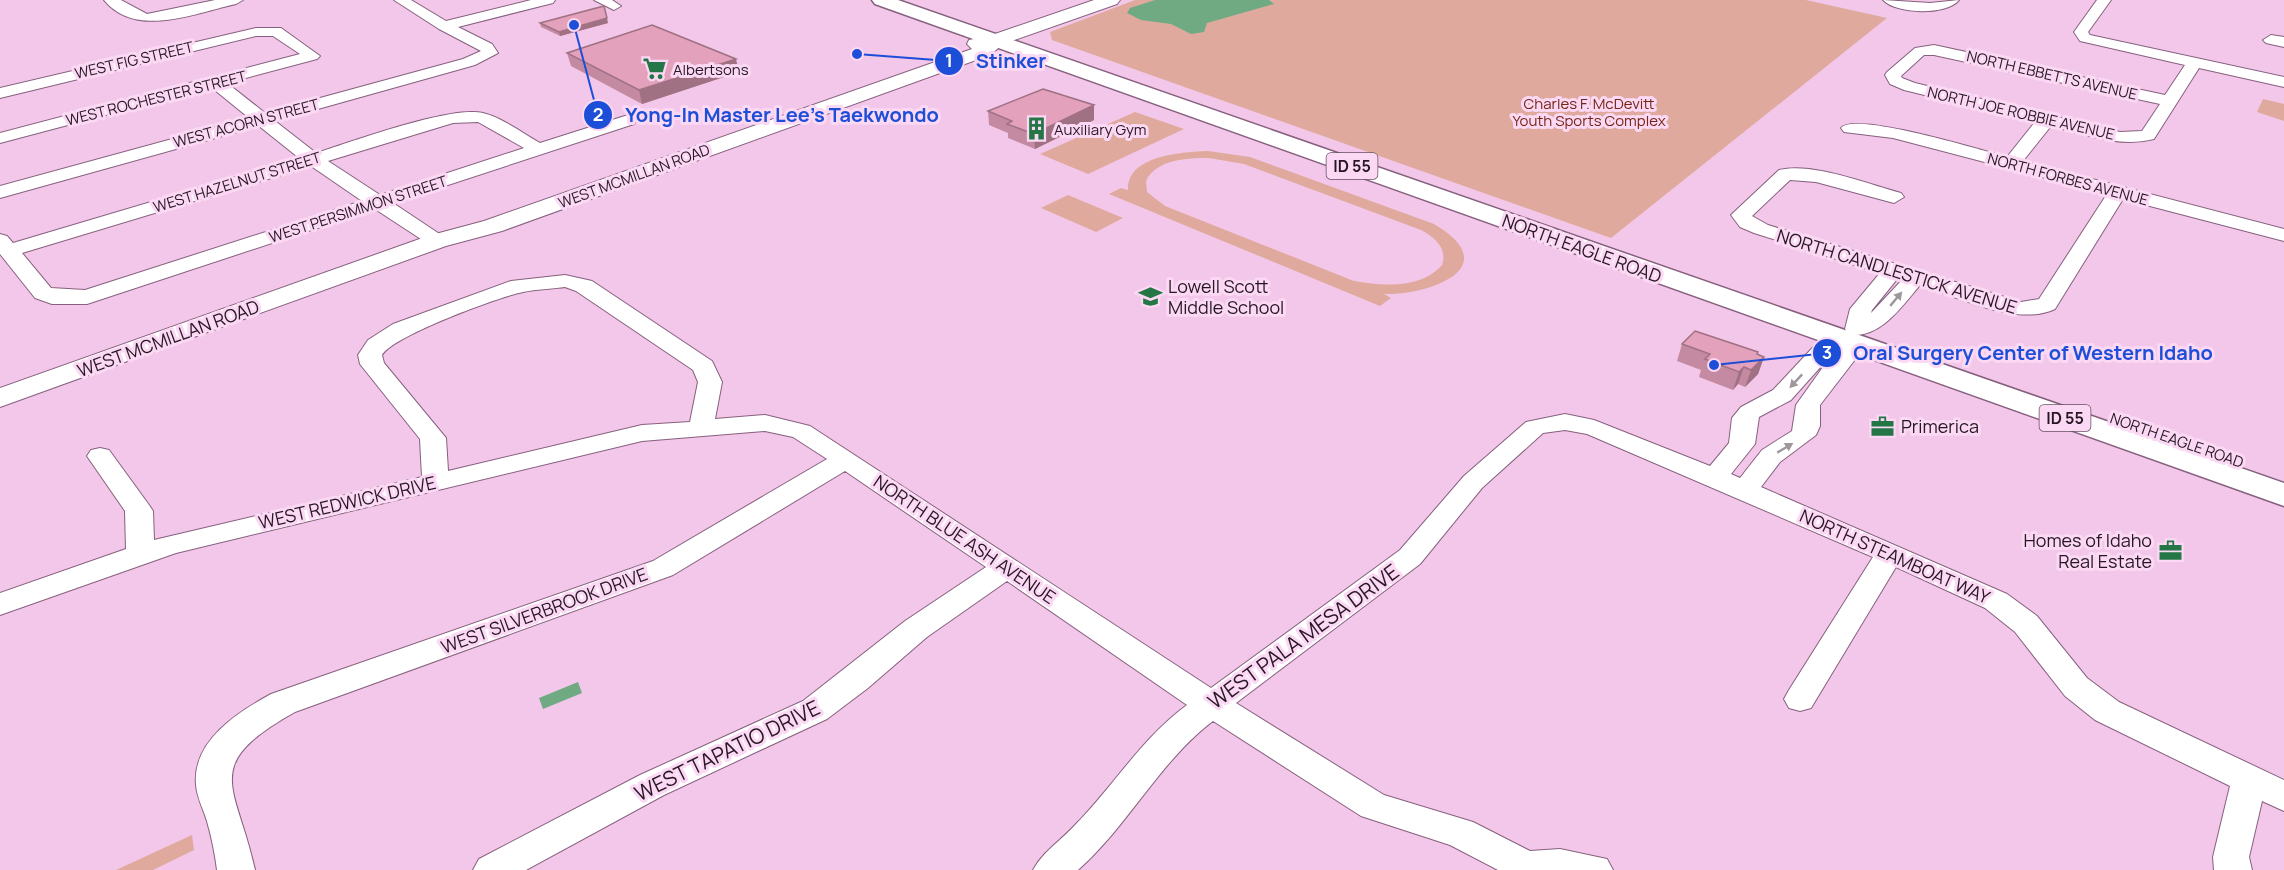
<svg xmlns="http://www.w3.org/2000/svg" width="2284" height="870" viewBox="0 0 2284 870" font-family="Manrope,sans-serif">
  <rect width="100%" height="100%" fill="#f3c7e9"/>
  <path fill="#dfaa9d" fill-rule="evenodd" d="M1135,0h671l81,18 -276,220 -559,-198 -2,-8z
    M2263,99l21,5v17l-27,-9z
    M1135,112l49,17 -96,45 -48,-20z
    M1208,151l42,6 184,67c73,43 -4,71 -50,70l7,4 -11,8 -271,-112 12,-6 7,2c-1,-35 55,-38 80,-39zM1209,158l35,6 177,66c13,7 27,18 21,35 -21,24 -59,21 -88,16l-189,-75 -18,-14 -1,-11c10,-22 42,-23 63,-23z
    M1068,195l55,23 -27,14 -55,-24z
    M192,835l2,15 -41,20h-37z"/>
  <path fill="#70aa83" d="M1155,0h114l5,4 -67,19 -3,9 -13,2 -20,-10 -30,-4 -14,-7 3,-5z
    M578,682l4,11 -39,16 -4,-11z"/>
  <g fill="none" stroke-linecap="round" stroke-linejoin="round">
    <defs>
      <path id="minor" d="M104,0h17l26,14 68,-14h28l-7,4c-41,9 -100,35 -132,-4z
        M394,0h17l35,21 85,-21h24l-2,3 -95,24 34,17 6,9 -23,12 -200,56 41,32c35,-11 135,-48 167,-40 20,5 39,20 57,30l88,-28 9,5 -3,4 -241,79 51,34 3,4 -3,4h-14l-55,-36 -288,95h-35l-17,-6 -35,-44v-20l7,2 6,7 286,-85 -40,-32 -259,72v-12l249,-68 -38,-31 -211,56v-10l300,-79 -27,-18h-17l-256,62v-10l256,-60h25l39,28 -3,3 -90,24 38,30 198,-54 18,-8 -42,-22zM478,122l46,26 -144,47 -52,-34 125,-38zM311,166l51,35 -277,89 -34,-2 -29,-35z
        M594,0h18l9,6 -7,4z
        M1883,0l47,3 29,-3c-13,16 -63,14 -76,0z
        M2097,0h14l-23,32 2,3 194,42v10l-85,-19 -45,71c-35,9 -69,-5 -103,-13l-28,35 261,68v12l-161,-42 -68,110c-37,18 -97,-12 -135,-24 -17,20 -41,56 -72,49l-3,-5 5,-20 30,-36 -126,-40 -14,-6 -9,-12 48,-45c34,-8 88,14 122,23l3,4 -10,6 -78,-21 -26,-2 -38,36 16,9 253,77 18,-3 68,-105 -214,-56 -49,-6 -3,-4c13,-17 142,23 166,29l28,-35 -131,-32 -14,-6 -5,-9 2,-3 28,-24 19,-3 231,50 20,-30 -105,-24 -6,-9zM1924,55h10l226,49 -18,27 -22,1 -205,-49 -13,-5 -1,-2zM1898,278l4,2 -31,33 1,-3z
        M2271,35l13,2v10l-18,-4 -3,-3z
        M565,275l27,6 120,80 10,21 -7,37 50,-4 45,11 401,262 189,-138 64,-74 62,-54 39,-8 29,6 116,46 19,-23 3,-25 9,-11 32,-17 43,-46 29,-10 8,2 4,5v16l-37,48v21l-4,9 -36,27 -19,25 246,107 30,22 50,62 32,24 165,78v31l-22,-10 -13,56 3,13h-38l-1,-13 17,-71 -135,-66 -30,-24 -50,-64 -30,-24 -89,-41 -85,141 -11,3 -11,-3 -5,-9 5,-9 84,-133 -286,-123 -22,-4 -22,3 -61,55 -62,76 -184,139 148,92 89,27 57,29 30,-2 47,10 6,11h-115l-48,-25 -89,-29 -148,-95c-54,41 -85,105 -135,149h-45c10,-19 30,-31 44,-47 37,-38 67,-87 110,-118l-180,-124 -80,56 -59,51 -41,31 -163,76 -138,75h-53l6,-11 161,-84 163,-74 102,-80 81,-54 -141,-96 -172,104 -378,137c-96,54 -59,71 -40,158h-38c-2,-15 -5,-31 -9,-45 -3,-13 -11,-26 -12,-40 -4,-44 42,-73 75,-91l382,-133 174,-102 -34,-22 -28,-6 -123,10 -466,112 -176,62v-22l126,-44 -1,-38 -38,-55 4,-6 9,-2 9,2 40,55 4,6 1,29 268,-63 -2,-38 -60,-75 -2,-9 10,-15 25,-16 118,-43zM565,287l11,4 117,79 5,12 -8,40 -48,3 -194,46 -2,-33 -62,-75 -2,-8c11,-19 116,-58 141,-63 14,-3 28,-3 42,-5zM1833,353l-37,52 -4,26 -30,19 -22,28 -9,-4 24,-30 4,-27 32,-17z"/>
      <path id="major" d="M1094,0h26l-3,4 -114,40 -13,11 -488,176 -56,15 -446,161v-19l428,-152 56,-15 488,-172 -5,-5 2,-4 23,-5z"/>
      <path id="highway" d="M872,0h26l1386,483v23l-1409,-502z"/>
    </defs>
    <use href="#minor" stroke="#86607e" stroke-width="2"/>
    <use href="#major" stroke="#86607e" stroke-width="2"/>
    <use href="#highway" stroke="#86607e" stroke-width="3"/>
    <use href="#minor" fill="#fff" fill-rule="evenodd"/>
    <use href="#major" fill="#fff" fill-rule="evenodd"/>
    <use href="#highway" fill="#fff" fill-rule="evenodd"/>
  </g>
  <path fill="#c38aa1" d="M540,23h68l-48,13 -19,-9z
    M567,53l172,19 -97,32 -71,-38z
    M1094,105v15l-59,29 -27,-11v-5l-19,-8 -1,-14z
    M1682,344l76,10 6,3 -6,17 -13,13 -7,-3 -5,6 -34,-13 2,-7 -24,-9z"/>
  <path fill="#9f7183" d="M607,18l1,5 -48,13 -1,-4z
    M736,59l3,13 -97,32 -3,-14z
    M1094,105v15l-59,29 -1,-15z
    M1758,352l-5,16 11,-11 -6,17 -13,13 12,-33z
    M1744,367l-6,17 -5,6 6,-18z"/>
  <path fill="#e3a1bb" stroke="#9f7183" stroke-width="1.5" d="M604,6l3,12 -48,14 -19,-9z
    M652,25l84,34 -97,31 -72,-37z
    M1043,89l51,16 -60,29 -27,-10 5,-3 -24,-10z
    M1695,331l63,21 -1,2 7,3 -13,13 -7,-3 -5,5 -34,-13 5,-5 -28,-10z"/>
  <defs><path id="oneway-solid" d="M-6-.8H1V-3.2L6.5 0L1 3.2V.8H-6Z" transform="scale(1.5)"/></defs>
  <g fill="#9e979c">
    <use href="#oneway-solid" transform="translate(1896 299) rotate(-50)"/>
    <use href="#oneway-solid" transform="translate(1796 381) rotate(133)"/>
    <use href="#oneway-solid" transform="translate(1785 448) rotate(-31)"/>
  </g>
  <defs>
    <symbol id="supermarket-bare" viewBox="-9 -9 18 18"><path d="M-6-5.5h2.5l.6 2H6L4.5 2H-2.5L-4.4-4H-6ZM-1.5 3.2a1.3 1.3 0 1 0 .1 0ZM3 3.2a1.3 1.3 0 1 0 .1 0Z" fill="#247647" stroke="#fbd8f3" stroke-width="2.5" paint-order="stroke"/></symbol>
    <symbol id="building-bare" viewBox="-9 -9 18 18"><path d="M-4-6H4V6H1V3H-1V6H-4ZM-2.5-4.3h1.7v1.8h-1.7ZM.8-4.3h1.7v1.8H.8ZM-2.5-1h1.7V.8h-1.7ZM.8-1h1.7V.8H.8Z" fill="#247647" stroke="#fbd8f3" stroke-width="2.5" paint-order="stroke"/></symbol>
    <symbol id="school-bare" viewBox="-9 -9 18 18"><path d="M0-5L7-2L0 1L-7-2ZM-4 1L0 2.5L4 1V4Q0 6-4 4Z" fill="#247647" stroke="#fbd8f3" stroke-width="2.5" paint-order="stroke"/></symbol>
    <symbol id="office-bare" viewBox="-9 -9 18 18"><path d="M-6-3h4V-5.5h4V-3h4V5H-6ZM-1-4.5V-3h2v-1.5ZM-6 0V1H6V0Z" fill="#247647" stroke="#fbd8f3" stroke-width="2.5" paint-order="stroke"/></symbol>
  </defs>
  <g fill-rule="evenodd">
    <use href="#supermarket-bare" x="638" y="52" width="33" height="33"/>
    <use href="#building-bare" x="1020" y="112" width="33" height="33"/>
    <use href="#school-bare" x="1134" y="280" width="33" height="33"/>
    <use href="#office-bare" x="1866" y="410" width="33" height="33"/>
    <use href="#office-bare" x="2154" y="534" width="33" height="33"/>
  </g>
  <g text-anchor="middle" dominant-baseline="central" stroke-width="6" stroke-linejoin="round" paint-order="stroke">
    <g font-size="15" fill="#271724" stroke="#fbd8f3">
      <text transform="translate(134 60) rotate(-13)">WEST FIG STREET</text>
      <text transform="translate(2052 75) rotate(13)">NORTH EBBETTS AVENUE</text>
      <text transform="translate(156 98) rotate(-14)">WEST ROCHESTER STREET</text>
      <text transform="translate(2021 113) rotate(13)">NORTH JOE ROBBIE AVENUE</text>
      <text transform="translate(246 123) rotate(-15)">WEST ACORN STREET</text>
      <text transform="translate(634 176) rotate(-20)">WEST MCMILLAN ROAD</text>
      <text transform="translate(2068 179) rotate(15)">NORTH FORBES AVENUE</text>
      <text transform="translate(237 182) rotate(-17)">WEST HAZELNUT STREET</text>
      <text transform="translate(358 209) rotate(-18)">WEST PERSIMMON STREET</text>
      <text transform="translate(2177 440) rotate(19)">NORTH EAGLE ROAD</text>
    </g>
    <g font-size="15" fill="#271724" stroke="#fbd8f3" text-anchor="start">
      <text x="673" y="69">Albertsons</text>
      <text x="1054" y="129">Auxiliary Gym</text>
    </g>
    <g font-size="15" fill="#752614" stroke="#fbd8f3">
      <text x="1589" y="103">Charles F. McDevitt<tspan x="1589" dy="17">Youth Sports Complex</tspan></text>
    </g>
    <g fill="#fbd8f3" stroke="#675162" stroke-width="1.5">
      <rect x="1326.5" y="153" width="51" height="26" rx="4.5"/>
      <rect x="2039.5" y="405" width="51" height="26" rx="4.5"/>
    </g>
    <g font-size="16" font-weight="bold" fill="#271724">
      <text x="1352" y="166">ID 55</text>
      <text x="2065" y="418">ID 55</text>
    </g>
    <g font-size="18" fill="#271724" stroke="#fbd8f3">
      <text transform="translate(1582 248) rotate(20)">NORTH EAGLE ROAD</text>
      <text transform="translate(1897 271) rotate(17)">NORTH CANDLESTICK AVENUE</text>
      <text transform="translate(168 338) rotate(-20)">WEST MCMILLAN ROAD</text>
      <text transform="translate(347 502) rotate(-13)">WEST REDWICK DRIVE</text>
      <text transform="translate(965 539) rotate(34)">NORTH BLUE ASH AVENUE</text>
      <text transform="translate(1895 556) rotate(24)">NORTH STEAMBOAT WAY</text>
      <text transform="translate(544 610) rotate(-20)">WEST SILVERBROOK DRIVE</text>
    </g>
    <g font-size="18" fill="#271724" stroke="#fbd8f3" text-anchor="start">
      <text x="1168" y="286">Lowell Scott<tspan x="1168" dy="21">Middle School</tspan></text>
      <text x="1901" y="426">Primerica</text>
      <text x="2152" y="540" text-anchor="end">Homes of Idaho<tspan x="2152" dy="21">Real Estate</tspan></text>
    </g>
    <g font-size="21" fill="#271724" stroke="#fbd8f3">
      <text transform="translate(1303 636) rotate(-36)">WEST PALA MESA DRIVE</text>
      <text transform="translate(727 750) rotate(-26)">WEST TAPATIO DRIVE</text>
    </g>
  </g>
  <path fill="none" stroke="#1d4ed8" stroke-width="2" d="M857 54L949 61M574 25L598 115M1714 365L1827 353"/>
  <g fill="#1d4ed8" stroke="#fbd8f3" stroke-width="2">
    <circle cx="857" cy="54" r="6"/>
    <circle cx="574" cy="25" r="6"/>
    <circle cx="1714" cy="365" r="6"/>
    <circle cx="949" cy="61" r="15"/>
    <circle cx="598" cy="115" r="15"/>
    <circle cx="1827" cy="353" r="15"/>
  </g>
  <g font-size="18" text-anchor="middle" font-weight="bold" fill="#fff">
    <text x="949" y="67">1</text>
    <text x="598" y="121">2</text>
    <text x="1827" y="359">3</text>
  </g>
  <g font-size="20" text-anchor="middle" font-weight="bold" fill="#1d4ed8" stroke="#fbd8f3" stroke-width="6" stroke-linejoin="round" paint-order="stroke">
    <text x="1011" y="68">Stinker</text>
    <text x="782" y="122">Yong-In Master Lee's Taekwondo</text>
    <text x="2033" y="360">Oral Surgery Center of Western Idaho</text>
  </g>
</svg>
